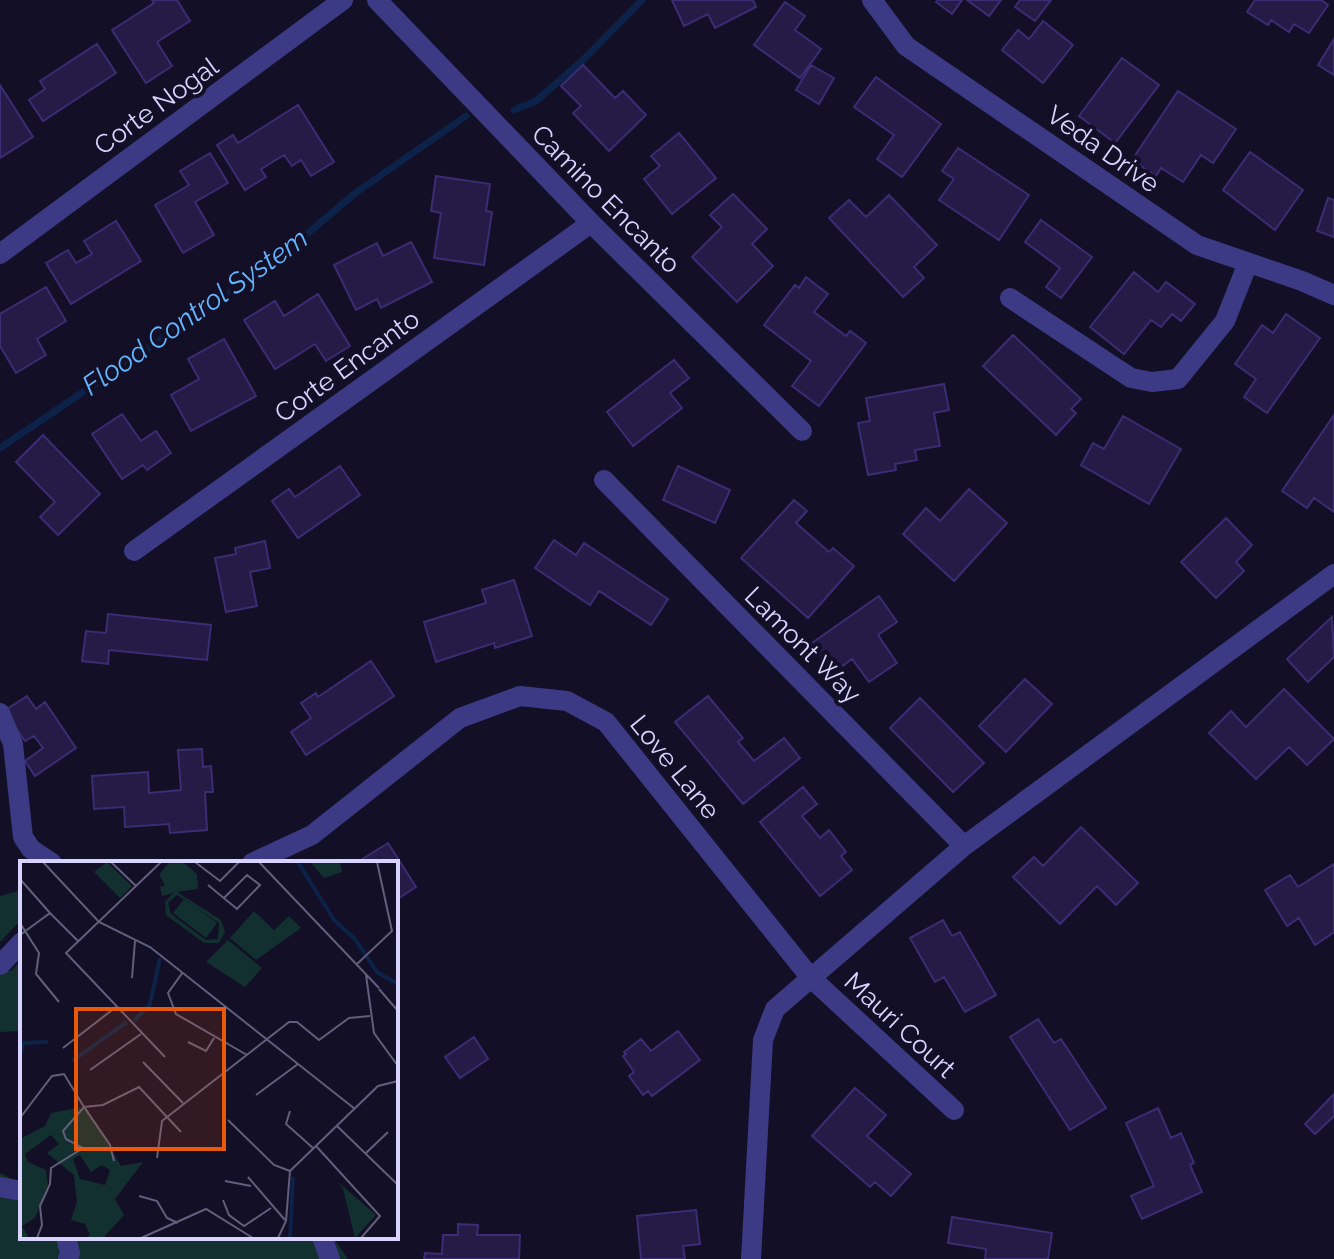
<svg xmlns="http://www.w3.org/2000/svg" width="1334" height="1259" viewBox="0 0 1334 1259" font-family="Raleway,sans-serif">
  <rect width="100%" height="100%" fill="#130f26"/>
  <path fill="#12302f" d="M22,890v29l-22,23v-46z
    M22,959v72l-22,1v-61h11z
    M0,1173l22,11v53h311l15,22h-348z"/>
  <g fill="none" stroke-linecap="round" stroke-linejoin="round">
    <path stroke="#0c2248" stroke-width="7" d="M514,110l22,-9 47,-41 59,-60
      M0,448l267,-180 87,-74 112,-78"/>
  </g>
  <path fill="#241b47" stroke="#3b2d73" stroke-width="2" d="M152,0h25l13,21 -33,21 15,24 -26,17 -34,-53 42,-27z
    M672,0h81l3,7 -41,21 -7,-14 -24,12z
    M938,0h24l-10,14 -16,-12z
    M967,0h34l-12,16z
    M1020,0h31l-16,21 -20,-14z
    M1255,0h66l7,5 -19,28 -15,-9 -5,8 -18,-12 -3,5 -21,-13z
    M785,2l20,14 -10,14 26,19 -21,29 -46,-33z
    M1043,21l30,24 -30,38 -41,-33 16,-20 11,9z
    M1334,39v36l-16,-10z
    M97,44l19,29 -73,48 -14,-21 16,-11 -5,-8z
    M1122,58l37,27 -44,58 -36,-27z
    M583,65l32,33 8,-7 23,24 -37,36 -36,-38 8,-7 -20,-20z
    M811,65l23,13 -15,26 -23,-14z
    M876,77l65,47 -39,53 -25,-18 17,-24 -40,-28z
    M0,85l33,52 -33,21z
    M1178,91l58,38 -23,34 -12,-8 -18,27 -22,-14 -5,8 -24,-16z
    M298,105l36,57 -23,14 -10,-16 -9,6 -8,-11 -23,14 5,8 -21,13 -28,-45 16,-10 5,8z
    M679,133l37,45 -44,36 -28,-35 16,-13 -9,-10z
    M958,148l71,47 -30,45 -60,-40 15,-21 -12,-8z
    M1250,152l53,38 -28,40 -52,-40z
    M210,153l18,30 -33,19 19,33 -31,18 -28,-48 34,-20 -9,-14z
    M436,176l54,8 -4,27 6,1 -8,53 -50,-7 7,-45 -10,-2z
    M733,194l34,35 -15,15 21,22 -36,36 -45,-45 30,-30 -12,-12z
    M889,195l48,50 -23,22 10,11 -21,19 -74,-79 20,-18 17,17z
    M1328,198l6,2v37l-17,-6z
    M1041,220l51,37 -31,41 -15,-11 14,-19 -35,-26z
    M116,221l25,40 -70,43 -25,-41 22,-13 8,13 16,-9 -8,-13z
    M411,242l21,40 -51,26 -4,-9 -21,11 -22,-45 43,-22 6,13z
    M1134,272l24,20 8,-10 29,22 -14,17 -9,-7 -11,13 -10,-7 -27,34 -34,-27z
    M806,277l22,17 -14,18 32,24 4,-5 16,12 -47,63 -27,-20 19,-25 -47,-36 31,-40 4,3z
    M46,287l20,34 -29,18 9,16 -30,18 -16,-27v-32z
    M318,294l32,52 -24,15 -11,-17 -40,25 -31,-49 31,-19 9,15z
    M1286,314l34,24 -53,75 -23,-16 12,-18 -21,-15 27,-39 11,8z
    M1013,335l68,64 -10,10 5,4 -20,22 -73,-69z
    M224,339l32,57 -65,35 -20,-36 28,-16 -11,-20z
    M674,360l15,18 -19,15 12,15 -49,38 -26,-34z
    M944,384l5,26 -15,3 6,33 -25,4 2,10 -22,4 1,6 -28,5 -10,-52 12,-2 -4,-23z
    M122,414l19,27 15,-10 15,22 -24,17 -4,-5 -21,14 -30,-45z
    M1334,415v97l-20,-14 -7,10 -25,-17z
    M1123,416l58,33 -32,55 -68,-39 12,-22 11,6z
    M43,435l57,59 -42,41 -18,-18 15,-15 -39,-40z
    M340,466l20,29 -62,43 -26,-37 17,-12 6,8z
    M678,466l52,24 -15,33 -52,-23z
    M969,489l38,34 -53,58 -51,-47 23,-26 14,13z
    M794,500l13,11 -11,12 33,29 4,-4 21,18 -46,52 -67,-60z
    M1226,518l26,27 -16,17 8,9 -28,27 -35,-36z
    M554,540l22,15 8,-12 84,56 -17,26 -52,-34 -9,14 -55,-37z
    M265,541l5,27 -20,4 7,34 -31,6 -11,-54 21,-4 -1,-6z
    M514,580l18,56 -37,12 -1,-5 -58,19 -12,-40 62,-19 -4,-13z
    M879,596l18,26 -19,13 19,28 -28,19 -17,-23 -19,14 -21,-30z
    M108,614l103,11 -4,35 -98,-10 -1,14 -26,-3 4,-30 20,2z
    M1332,617l2,40 -26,25 -21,-23z
    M371,661l23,35 -88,59 -15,-23 20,-14 -10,-15 15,-10 2,4z
    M1025,679l27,25 -46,48 -27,-26z
    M1284,689l50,50 -27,26 -18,-18 -33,32 -47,-46 22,-22 15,16z
    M27,696l9,13 9,-7 31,46 -41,28 -10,-15 18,-13 -9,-12 -9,5 -21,-30z
    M708,696l35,42 -5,4 16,19 30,-23 16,20 -57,46 -68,-82z
    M920,698l64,65 -31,29 -63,-64z
    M202,749l1,18 8,-1 2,26h-8l2,38 -37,3 -1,-9 -44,3 -1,-20 -30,2 -2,-33 56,-4 1,21 32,-3 -3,-40z
    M803,787l14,17 -15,12 18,22 9,-8 17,22 -5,4 11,14 -32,26 -60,-74z
    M1081,827l57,56 -22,22 -19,-19 -37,38 -47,-47 21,-20 9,9z
    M388,843l28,44 -20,13v-37h-40z
    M1334,864v68l-19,13 -16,-27 -12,8 -22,-36 25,-15 8,12z
    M943,920l9,16 8,-4 36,63 -31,17 -21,-35 -9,5 -25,-44z
    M1038,1019l16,24 7,-4 45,69 -36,22 -60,-93z
    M678,1031l22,29 -48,36 -4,-5 -5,4 -14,-19 5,-4 -11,-16 3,-2 -2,-2 17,-13 10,12z
    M474,1037l14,22 -28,19 -15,-21z
    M855,1088l31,27 -19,21 44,38 -20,22 -16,-14 -5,5 -58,-51z
    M1334,1094v22l-19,18 -10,-10z
    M1158,1108l13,30 10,-5 13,30 -4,2 12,27 -60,27 -11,-23 23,-10 -28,-63z
    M696,1210l4,34 -17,2 2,13h-44l-4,-43z
    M952,1217l100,16 -4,26h-63l1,-10 -38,-6z
    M458,1224l20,1 -1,10h43l-1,24h-95l1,-6 17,1 1,-19h15z"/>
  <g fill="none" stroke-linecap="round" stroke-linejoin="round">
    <path stroke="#3d3a85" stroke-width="20" d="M377,0l214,223 211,208
      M872,0l34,46 291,199 105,36 32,14
      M0,254l343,-254
      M1010,298l121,80 21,4 26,-3 47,-58 23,-58
      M604,480l360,366
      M134,551l457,-328
      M0,713l13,31 10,93 8,12 21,14
      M252,863l60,-28 148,-117 60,-22 47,5 39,21 204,255 144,133
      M0,965l22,-23
      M0,1187l22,4
      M66,1237l4,16 -2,6
      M322,1237l8,22
      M751,1259l12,-219 12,-31 189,-163 370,-272"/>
  </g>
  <g text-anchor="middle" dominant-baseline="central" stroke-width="8" stroke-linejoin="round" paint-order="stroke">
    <g font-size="26" fill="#d9d4ff" stroke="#130f26">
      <text transform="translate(156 106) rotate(-36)">Corte Nogal</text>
      <text transform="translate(1103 149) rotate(35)">Veda Drive</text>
      <text transform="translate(606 199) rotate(45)">Camino Encanto</text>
      <text transform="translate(347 366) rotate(-36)">Corte Encanto</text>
      <text transform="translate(803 645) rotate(45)">Lamont Way</text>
      <text transform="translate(675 767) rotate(51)">Love Lane</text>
      <text transform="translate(900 1025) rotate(43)">Mauri Court</text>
    </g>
    <g font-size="28" font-style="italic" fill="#62b6ff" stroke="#130f26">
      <text transform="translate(195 312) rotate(-35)">Flood Control System</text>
    </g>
  </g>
  <g transform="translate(20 861)">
    <rect width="378" height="378" fill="#130f26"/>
    <path d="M87,1l25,24 -12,12 -26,-26zM149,1h14l14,12 1,15 -21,3 44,28 4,12 -6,11h-15l-38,-28 -1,-13 8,-9 -11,3 -2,-9 5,-2 -6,-10zM157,34l42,28 -1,16 -12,1 -35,-26 -3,-11zM290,1h30l2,10 -18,6zM164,38l33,24 -11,15 -33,-25zM234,50l20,19 15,-14 12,12 -45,32 -26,-22zM208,79l34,28 -17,19 -39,-25zM61,246l-7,10 12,-10 35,59 22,-4 -28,37 9,16 -21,23h-18l5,-3 -5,-11 -14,-4 6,-18 -3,-27 -27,-22 12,-9 -8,-9 -26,19 3,8 18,8 2,15 -13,33 -13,8 7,12h-9v-99l25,-13 6,-13zM60,294l11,17 11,-7 8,5 -5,15 -25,-6 -7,-20zM317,320l39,34 -21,23 -12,-49z" fill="#12302f" fill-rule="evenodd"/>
    <path fill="none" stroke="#0c2248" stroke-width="4" d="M278,1l36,58 21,19 22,33 21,12M114,160l16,-17 10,-46M0,196l3,-14 25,-1M52,200l55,-39M270,377l3,-61"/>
    <path fill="none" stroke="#625e7d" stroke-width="2" d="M23,1l56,60 51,25 205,162M91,1l25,24M141,1l-95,91 99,104M175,1l25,19 19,-19M239,1l120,126M0,18l30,34M188,24l29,24 23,-24 -13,-10 -23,23M0,62l19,30 -3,21 23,28M0,74l30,-22 29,29M337,103l35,-33 -15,-69M163,111l-15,21 8,21 71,41M346,114l8,58 24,33M112,117l3,-37M359,128l19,22M168,181l18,9 8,-13M43,187l53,-41M123,201l40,41M70,209l51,-36M236,234l42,-31M270,250l-4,13 27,24M0,257l32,-42 12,-2 20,33 19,-2 36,-18 42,45M208,259l46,45 16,6M317,265l61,59M296,285l64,70 -19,22M346,292l22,-21M137,297l5,-37 127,-99h8l22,18 30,-22 21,-2M228,316l37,43M205,320l26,5M119,335l18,5 10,17 11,5M203,339l6,15 15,11 27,-18M17,377l5,-13 -2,-19 10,-22 1,-16 32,-20 -17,-9 -3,-8 21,-24 26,38 4,16M121,377l65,-29 47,29M258,377l8,-17 4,-50 88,-85 20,-5"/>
    <path fill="#e8590c" fill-opacity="0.15" stroke="#e8590c" stroke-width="4" d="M56,148h148v140h-148z"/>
    <rect width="378" height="378" fill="none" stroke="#d9d4ff" stroke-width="4"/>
  </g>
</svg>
